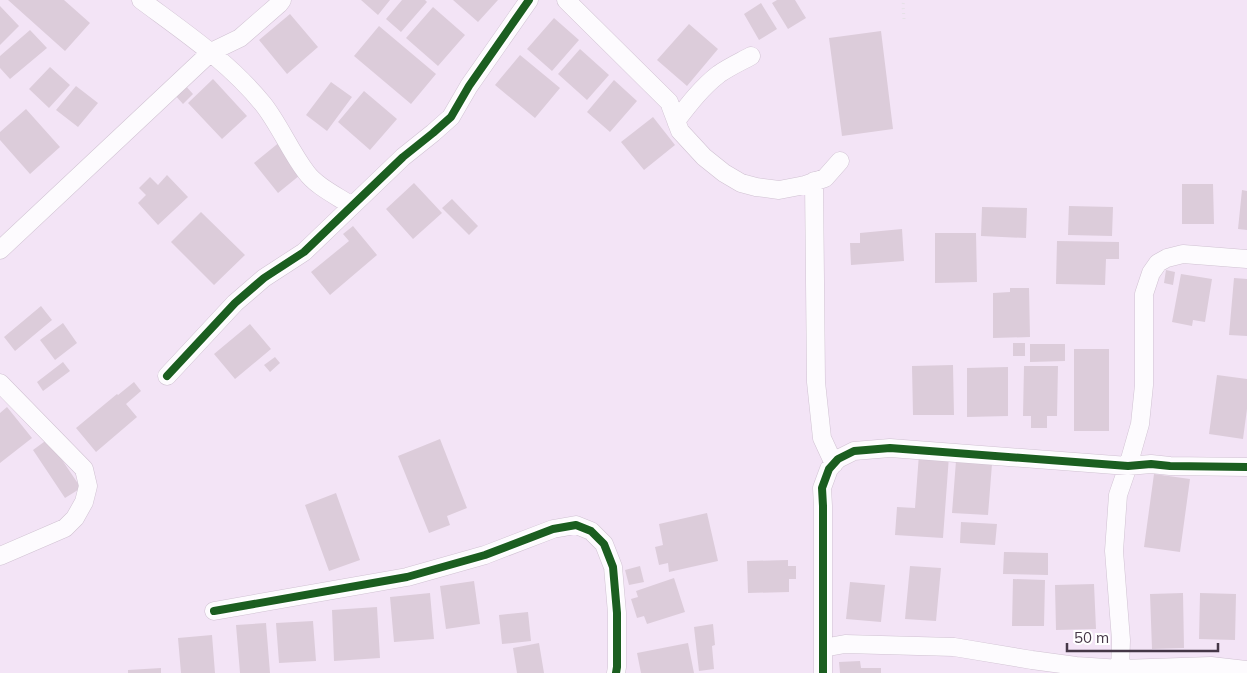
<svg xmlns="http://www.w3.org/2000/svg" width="1247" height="673" viewBox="0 0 1247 673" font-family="Mulish,sans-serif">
  <rect width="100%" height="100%" fill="#f3e4f6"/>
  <path fill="#dcccda" d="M8,0h56l26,23 -25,28z
    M361,0h29l-12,15z
    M402,0h23l2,2 -26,30 -15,-13z
    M453,0h45l-20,22z
    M777,0h18l11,18 -18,11 -16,-26z
    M761,3l16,26 -18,11 -15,-26z
    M0,6l19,20 -19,19z
    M433,7l32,28 -27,31 -32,-28z
    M290,14l28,33 -31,27 -28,-34z
    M554,18l25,22 -27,31 -25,-22z
    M689,24l29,25 -31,37 -30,-26z
    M379,26l57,48 -25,30 -57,-48z
    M30,30l17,18 -37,31 -10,-11v-12z
    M881,31l12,98 -51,7 -13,-98z
    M580,49l29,26 -22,25 -29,-26z
    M520,55l40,33 -25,30 -40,-33z
    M50,67l20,18 -21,23 -20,-19z
    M213,79l34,37 -25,23 -34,-36z
    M614,80l23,21 -27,31 -23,-20z
    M331,82l21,15 -25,34 -21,-16z
    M184,84l9,10 -10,10 -9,-10z
    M76,86l22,17 -20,24 -22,-17z
    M364,91l33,28 -27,31 -32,-28z
    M26,109l34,38 -30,27 -30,-34v-8z
    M653,117l22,28 -31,25 -23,-28z
    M281,141l24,30 -27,22 -24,-30z
    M167,175l21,22 -30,28 -20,-22 8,-8 -7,-7 11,-11 8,8z
    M414,183l28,30 -29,26 -27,-30z
    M1182,184h31l1,40h-32z
    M1242,190l5,1v39l-9,-1z
    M452,199l26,27 -9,9 -27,-27z
    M1069,206l44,1 -1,29 -44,-1z
    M982,207l45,1 -1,30 -45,-2z
    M201,212l44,43 -31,30 -43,-43z
    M353,226l24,29 -47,40 -19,-23 38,-31 -6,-7z
    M902,229l2,32 -53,4 -1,-22h10v-10z
    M935,233h41l1,49 -42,1z
    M1057,241l62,1v17h-13l-1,26 -49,-1z
    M1166,270l9,2 -2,13 -9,-2z
    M1181,274l31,5 -7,43 -12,-2 -1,6 -20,-4z
    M1234,278l13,1v57l-18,-1z
    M1010,288h19l1,49 -37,1v-45l17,-1z
    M41,306l11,14 -37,31 -11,-14z
    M63,323l14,20 -22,17 -15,-20z
    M250,324l21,25 -36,30 -21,-25z
    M1013,343h12v13h-12z
    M1030,344h35v17l-35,1z
    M1074,349h35v82h-35z
    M275,357l5,6 -10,9 -6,-7z
    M63,362l7,9 -27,20 -6,-9z
    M953,365l1,50h-41l-1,-49z
    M1024,366h34l-1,50h-10v12h-16v-12h-8z
    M1008,367v49l-41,1v-49z
    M1217,375l30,4v30l-4,30 -34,-5z
    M134,382l7,9 -15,13 11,13 -41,35 -20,-24 41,-34 1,1z
    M7,407l25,31 -32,25v-50z
    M48,439l33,49 -16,10 -32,-48z
    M440,439l27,69 -20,8 3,9 -21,8 -31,-77z
    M919,454l30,2 -6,82 -48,-3 2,-28 18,1z
    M956,461l36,3 -4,51 -36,-2z
    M1154,474l36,5 -10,73 -36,-5z
    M336,493l24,67 -31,11 -24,-66z
    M707,513l11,48 -49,11 -1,-9 -9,2 -4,-18 8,-2 -4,-21z
    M961,522l36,2 -2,21 -35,-2z
    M1004,552l44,1v22l-45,-1z
    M788,560v6h8v13h-7v13l-41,1 -1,-32z
    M640,566l4,16 -15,3 -4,-15z
    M910,566l31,2 -5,53 -31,-2z
    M674,578l11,34 -38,12 -3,-8 -7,2 -6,-19 7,-2 -2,-6z
    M1013,579l32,1 -1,46h-32z
    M474,581l6,43 -34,5 -6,-43z
    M850,582l35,3 -4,37 -35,-3z
    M1094,584l2,45 -40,1 -1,-45z
    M430,593l4,46 -40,3 -4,-45z
    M1183,593l1,55 -32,1 -2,-55z
    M1200,593l36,1 -1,46 -36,-1z
    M377,607l3,51 -46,3 -2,-51z
    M528,612l3,29 -29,3 -3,-29z
    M313,621l3,40 -37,2 -3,-40z
    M266,623l4,50h-30l-4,-48z
    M713,624l2,21 -3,1 2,23 -15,2 -5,-44z
    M212,635l3,38h-34l-3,-35z
    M539,643l5,30h-27l-4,-25z
    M688,643l6,30h-53l-4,-20z
    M860,661l1,7h20v5h-41l-1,-11z
    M161,668v5h-33v-3z"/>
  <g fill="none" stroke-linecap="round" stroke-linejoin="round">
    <defs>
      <path id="minor" d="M141,0c43,32 88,62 122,104 16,20 27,47 43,68 10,14 31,24 46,34
        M566,0l103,102 11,29 24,26 20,16 17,10 15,4 23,3 26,-5 20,-7 15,-17
        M676,121c13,-17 26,-34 43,-47 10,-7 21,-12 32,-18
        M814,181l2,201 6,56 12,26
        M0,250l211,-198 29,-14 39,-34 3,-4
        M167,376l68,-73 29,-25 40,-26 99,-95 30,-24 18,-16 18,-31 60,-86
        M0,383l84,86 4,17 -4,16 -9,16 -10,10 -65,28
        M214,611l193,-34 78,-22 68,-26 23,-4 15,6 13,13 9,23 4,46v54l-1,6
        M823,648l22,-4 109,3 78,13 44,6 45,3 90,-3 36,4
        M823,673v-167l-1,-18 7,-19 9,-10 16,-8 36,-3 238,18 23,-2 19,2 77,1
        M1120,673l1,-33 -7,-89 4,-56 10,-29 12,-42 4,-39v-91l7,-21 7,-10 9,-5 16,-4 64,5"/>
    </defs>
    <use href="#minor" stroke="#d0c2d2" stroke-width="19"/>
    <path stroke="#e6e1e7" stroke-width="3" stroke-dasharray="1 4" stroke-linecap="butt" d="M904,19l-1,-14 1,-5"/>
    <use href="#minor" stroke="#fdfbfe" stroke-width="18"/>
    <defs>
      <path id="cycleway" d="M167,376l68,-73 29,-25 40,-26 99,-95 30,-24 18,-16 18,-31 60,-86
        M214,611l193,-34 78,-22 68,-26 23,-4 15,6 13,13 9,23 4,46v54l-1,6
        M823,673v-167l-1,-18 7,-19 9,-10 16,-8 36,-3 238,18 23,-2 19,2 77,1"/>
    </defs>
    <use href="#cycleway" stroke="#fff" stroke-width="11"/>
    <use href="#cycleway" stroke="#1b5e20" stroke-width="8"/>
  </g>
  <path d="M1067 643v8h151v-8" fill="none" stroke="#453747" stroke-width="2.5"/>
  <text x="1074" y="643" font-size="15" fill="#453747" stroke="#ffffff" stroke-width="4" paint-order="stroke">50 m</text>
</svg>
